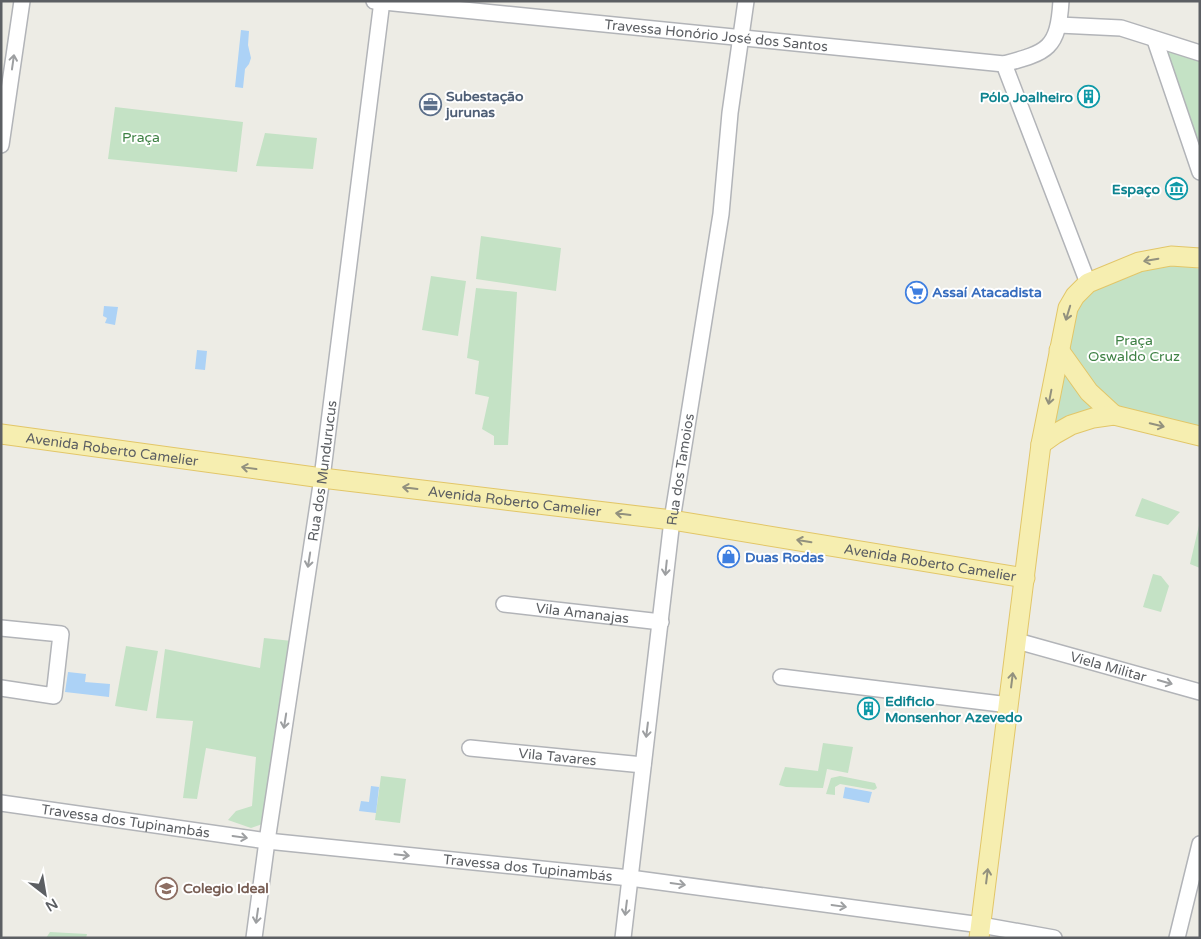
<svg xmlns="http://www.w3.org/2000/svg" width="1201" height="939" viewBox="0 0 1201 939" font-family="'Varela Round',sans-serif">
  <rect width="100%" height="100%" fill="#edece5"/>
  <path fill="#c4e2c5" d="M1155,40l45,13v119z
    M115,107l128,15 -6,50 -129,-13z
    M265,133l52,5 -4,31 -57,-3z
    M481,236l80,12 -5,43 -80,-12z
    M1170,263l30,6v165l-85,-22 -66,24 26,-124 7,-12 9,-10 50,-21z
    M431,276l35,5 -8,55 -36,-6z
    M476,288l41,4 -9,153h-14v-9l-12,-7 7,-32 -14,-3 4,-33 -12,-3z
    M1142,498l38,14 -12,13 -33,-9z
    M1200,521v47l-10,-4z
    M1153,574l8,2 8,10 -8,26 -18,-5z
    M264,638l28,3 -27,182 -14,5 -23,-8 8,-9 16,-5 4,-49 -50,-9 -9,51 -14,-1 10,-77 -37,-3 9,-69 95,19z
    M126,646l32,5 -11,60 -32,-5z
    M823,743l30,4 -5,26 -21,-4 -4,19 -37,-1 -7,-2 6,-18 33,4z
    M381,776l25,3 -6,44 -25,-3z
    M840,776l35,7 2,5 -3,2 -34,-6 -5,3v8l-9,-1 5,-16z
    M50,932l37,2 -1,4h-40z"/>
  <path fill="#acd2f6" d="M241,30l8,1 -1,14 3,13 -2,6 -4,5 -2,19 -8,-1z
    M104,306l14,1 -3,18 -10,-2 2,-5 -4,-2z
    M197,350l10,1 -2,19 -10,-1z
    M68,672l18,2 -1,8 25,2 -1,13 -44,-5z
    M371,786l8,1 -3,26 -17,-2 2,-10 8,1z
    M845,787l27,5 -3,11 -26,-5z"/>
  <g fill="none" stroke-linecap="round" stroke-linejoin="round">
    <defs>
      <g id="minor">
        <path id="s1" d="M374,1l630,63c44,-12 54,-15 57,-63"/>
        <path d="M1059,25l62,3 79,25"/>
        <path d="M1155,40l45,132"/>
        <path d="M1004,64l84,219"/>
        <path d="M1,145l21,-144"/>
        <path id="s2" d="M504,604l157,18"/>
        <path d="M1,628l60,6 -7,62 -53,-8"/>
        <path id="s3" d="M1017,641l183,51"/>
        <path d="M781,677l228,28"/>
        <path id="s4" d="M470,748l173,17"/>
        <path id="s5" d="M1,803l266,38 363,37 351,47 73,13"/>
        <path id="s6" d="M254,938l13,-97 55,-363 60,-477"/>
        <path id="s7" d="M623,938l49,-418 49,-306 9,-101 16,-112"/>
        <path d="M1177,938l23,-94"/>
      </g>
      <g id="major">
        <path d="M1059,350l30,42 25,23"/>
        <path id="s8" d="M1,434l321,44 350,42 353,58"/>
        <path d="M1041,444l14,-10 16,-9 22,-7 21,-3 86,21"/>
        <path d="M979,938l62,-494 27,-136 7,-12 13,-13 51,-21 32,-6 29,2"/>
      </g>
    </defs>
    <use href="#minor" stroke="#b2b4b8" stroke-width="18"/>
    <use href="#major" stroke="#e2c668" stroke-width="21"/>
    <use href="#minor" stroke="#fff" stroke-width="15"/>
    <use href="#major" stroke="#f6eeb0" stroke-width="19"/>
  </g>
  <defs><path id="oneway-shaft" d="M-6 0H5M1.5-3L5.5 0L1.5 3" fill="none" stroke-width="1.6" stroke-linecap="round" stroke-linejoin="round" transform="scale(1.25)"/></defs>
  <g stroke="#9d9fa1">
    <use href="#oneway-shaft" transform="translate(13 62) rotate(-82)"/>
    <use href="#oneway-shaft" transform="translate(309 560) rotate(99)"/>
    <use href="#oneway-shaft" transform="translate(666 568) rotate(96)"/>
    <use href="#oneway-shaft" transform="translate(1165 682) rotate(16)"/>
    <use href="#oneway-shaft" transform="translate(285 721) rotate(99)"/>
    <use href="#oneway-shaft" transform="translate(647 730) rotate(97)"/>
    <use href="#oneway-shaft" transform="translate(240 837) rotate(8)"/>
    <use href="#oneway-shaft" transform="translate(402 855) rotate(6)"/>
    <use href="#oneway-shaft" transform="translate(678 884) rotate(8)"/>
    <use href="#oneway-shaft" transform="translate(839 906) rotate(8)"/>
    <use href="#oneway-shaft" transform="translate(626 908) rotate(97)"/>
    <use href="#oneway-shaft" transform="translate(257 916) rotate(98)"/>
  </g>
  <g stroke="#92917e">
    <use href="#oneway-shaft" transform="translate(1151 260) rotate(170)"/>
    <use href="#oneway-shaft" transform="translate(1068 313) rotate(107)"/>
    <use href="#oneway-shaft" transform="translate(1050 397) rotate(101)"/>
    <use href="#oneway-shaft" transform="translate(1157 425) rotate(14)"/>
    <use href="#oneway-shaft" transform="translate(249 468) rotate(-172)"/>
    <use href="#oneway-shaft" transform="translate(410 488) rotate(-173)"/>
    <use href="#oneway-shaft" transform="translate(623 514) rotate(-173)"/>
    <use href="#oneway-shaft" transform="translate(804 541) rotate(-171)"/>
    <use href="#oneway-shaft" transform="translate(1012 680) rotate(-83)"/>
    <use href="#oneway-shaft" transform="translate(987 876) rotate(-83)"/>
  </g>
  <defs>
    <symbol id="building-ring" viewBox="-11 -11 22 22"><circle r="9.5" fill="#fff" stroke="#0f9aa8" stroke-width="1.5"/><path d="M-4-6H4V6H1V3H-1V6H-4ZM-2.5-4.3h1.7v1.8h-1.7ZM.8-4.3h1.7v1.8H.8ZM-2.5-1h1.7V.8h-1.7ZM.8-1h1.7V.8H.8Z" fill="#0f9aa8"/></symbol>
    <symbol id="office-ring" viewBox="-11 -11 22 22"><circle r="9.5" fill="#fff" stroke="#5c6f8a" stroke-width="1.5"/><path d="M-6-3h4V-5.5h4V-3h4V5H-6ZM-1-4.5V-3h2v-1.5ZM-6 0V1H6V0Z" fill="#5c6f8a"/></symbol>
    <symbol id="museum-ring" viewBox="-11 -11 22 22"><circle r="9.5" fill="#fff" stroke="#0f9aa8" stroke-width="1.5"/><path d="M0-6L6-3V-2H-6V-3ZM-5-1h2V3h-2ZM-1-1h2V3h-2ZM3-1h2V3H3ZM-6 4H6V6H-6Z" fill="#0f9aa8"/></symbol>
    <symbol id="supermarket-ring" viewBox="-11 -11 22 22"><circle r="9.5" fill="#fff" stroke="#3f7fe0" stroke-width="1.5"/><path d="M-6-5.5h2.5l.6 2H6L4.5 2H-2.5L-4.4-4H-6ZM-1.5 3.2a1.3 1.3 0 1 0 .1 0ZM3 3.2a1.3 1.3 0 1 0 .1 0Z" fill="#3f7fe0"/></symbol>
    <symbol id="shop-ring" viewBox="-11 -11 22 22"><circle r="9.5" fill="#fff" stroke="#3f7fe0" stroke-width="1.5"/><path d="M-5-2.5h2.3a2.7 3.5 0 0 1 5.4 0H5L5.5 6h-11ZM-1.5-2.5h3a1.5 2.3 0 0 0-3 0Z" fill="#3f7fe0"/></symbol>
    <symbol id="school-ring" viewBox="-11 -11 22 22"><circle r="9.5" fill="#fff" stroke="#8d6e63" stroke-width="1.5"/><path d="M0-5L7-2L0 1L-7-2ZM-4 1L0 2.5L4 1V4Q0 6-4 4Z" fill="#8d6e63"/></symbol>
  </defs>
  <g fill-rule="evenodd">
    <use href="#building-ring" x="1076" y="84" width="25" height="25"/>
    <use href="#office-ring" x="418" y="92" width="25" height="25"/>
    <use href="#museum-ring" x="1164" y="176" width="25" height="25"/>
    <use href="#supermarket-ring" x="904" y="280" width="25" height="25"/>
    <use href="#shop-ring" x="716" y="544" width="25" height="25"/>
    <use href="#building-ring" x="856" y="696" width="25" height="25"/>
    <use href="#school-ring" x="154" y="876" width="25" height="25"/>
  </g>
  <g text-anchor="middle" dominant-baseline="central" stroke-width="4" stroke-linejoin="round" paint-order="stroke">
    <g font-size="14" fill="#5c5f63" stroke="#fff">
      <text stroke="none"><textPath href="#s1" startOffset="344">Travessa Honório José dos Santos</textPath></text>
      <text stroke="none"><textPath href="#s8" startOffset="112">Avenida Roberto Camelier</textPath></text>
      <text stroke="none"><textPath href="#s7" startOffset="472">Rua dos Tamoios</textPath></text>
      <text stroke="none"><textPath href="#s6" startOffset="472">Rua dos Mundurucus</textPath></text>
      <text stroke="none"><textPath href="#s8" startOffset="518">Avenida Roberto Camelier</textPath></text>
      <text stroke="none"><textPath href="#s8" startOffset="938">Avenida Roberto Camelier</textPath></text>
      <text stroke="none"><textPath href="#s2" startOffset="79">Vila Amanajas</textPath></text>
      <text stroke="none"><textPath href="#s3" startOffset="95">Viela Militar</textPath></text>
      <text stroke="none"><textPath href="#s4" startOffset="88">Vila Tavares</textPath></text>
      <text stroke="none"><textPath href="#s5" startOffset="126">Travessa dos Tupinambás</textPath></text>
      <text stroke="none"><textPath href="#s5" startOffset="531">Travessa dos Tupinambás</textPath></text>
    </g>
    <g font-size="14" font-weight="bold" fill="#4e5e75" stroke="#fff" text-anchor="start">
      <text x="446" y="96">Subestação<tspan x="446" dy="16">jurunas</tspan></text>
    </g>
    <g font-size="14" font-weight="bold" fill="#0d838f" stroke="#fff" text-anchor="end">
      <text x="1073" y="97">Pólo Joalheiro</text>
      <text x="1160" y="189">Espaço</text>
      <text x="885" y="701" text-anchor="start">Edificio<tspan x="885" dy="16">Monsenhor Azevedo</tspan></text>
    </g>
    <g font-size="14" fill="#3e8144" stroke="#fff">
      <text x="141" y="137">Praça</text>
      <text x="1134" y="340">Praça<tspan x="1134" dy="16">Oswaldo Cruz</tspan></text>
    </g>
    <g font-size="14" font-weight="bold" fill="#366cbe" stroke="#fff" text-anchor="start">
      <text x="932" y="292">Assaí Atacadista</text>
      <text x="745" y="557">Duas Rodas</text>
    </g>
    <g font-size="14" font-weight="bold" fill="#785e54" stroke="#fff" text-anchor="start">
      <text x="183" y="888">Colegio Ideal</text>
    </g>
  </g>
  <rect width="1201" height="939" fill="none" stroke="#5c5f63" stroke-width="5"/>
  <g transform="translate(45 894) rotate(149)" stroke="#ffffff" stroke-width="4" paint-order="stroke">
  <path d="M0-4L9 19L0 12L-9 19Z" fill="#5c5f63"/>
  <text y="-8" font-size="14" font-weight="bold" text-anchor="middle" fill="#5c5f63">N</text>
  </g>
</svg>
